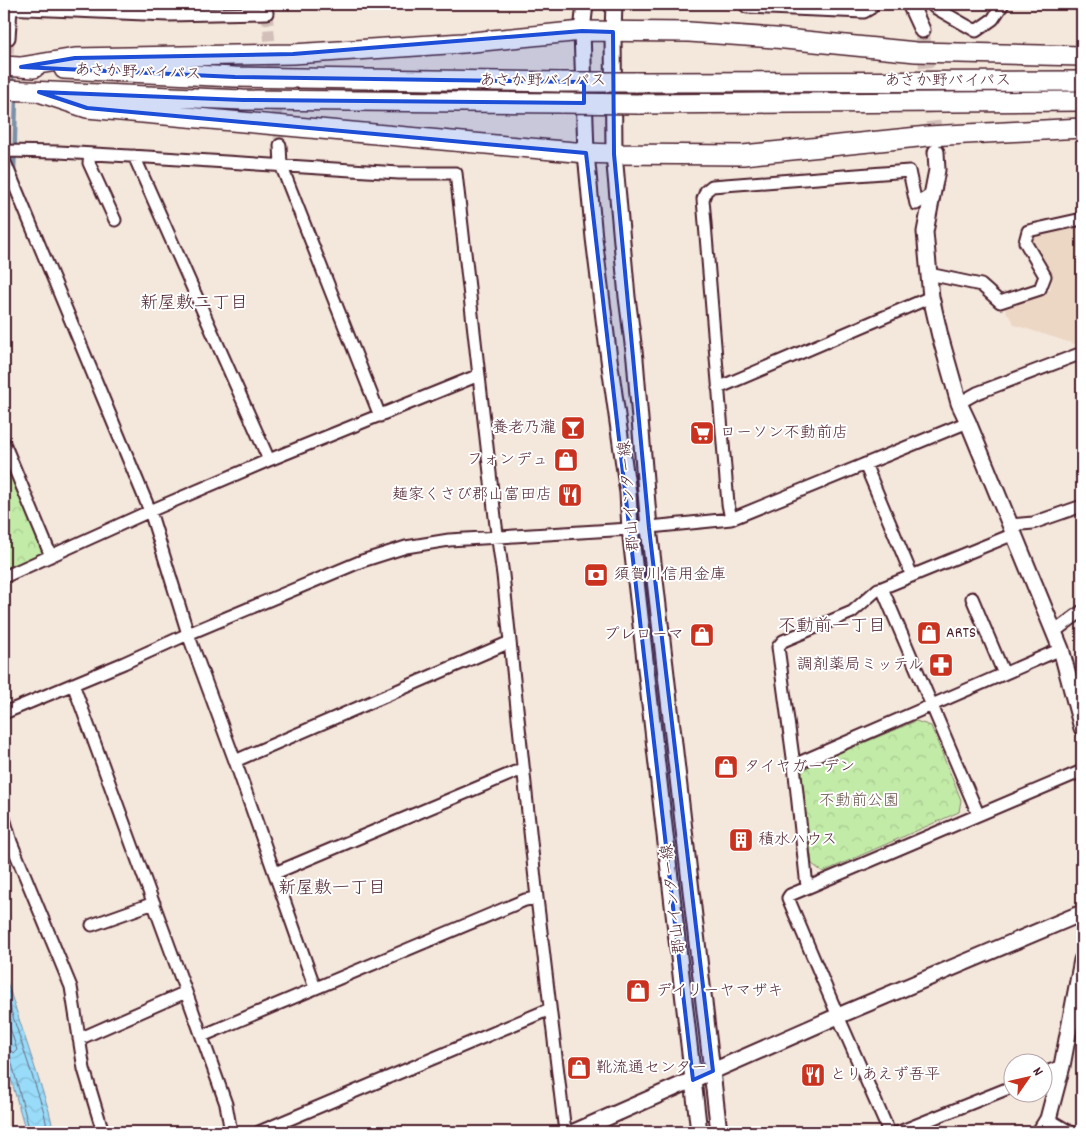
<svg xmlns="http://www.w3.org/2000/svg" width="1086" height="1136" viewBox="0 0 1086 1136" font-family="Dekko,'Klee One',sans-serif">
  <defs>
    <pattern id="park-crowns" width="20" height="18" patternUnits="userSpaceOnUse" patternTransform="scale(1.25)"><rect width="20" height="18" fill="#c2eba7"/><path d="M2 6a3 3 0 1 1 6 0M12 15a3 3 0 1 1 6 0" fill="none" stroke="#a8c990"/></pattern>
    <pattern id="water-waves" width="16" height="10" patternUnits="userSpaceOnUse" patternTransform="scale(1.25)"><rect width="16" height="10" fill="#98dcfa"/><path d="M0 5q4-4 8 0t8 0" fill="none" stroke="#84bcd6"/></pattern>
  </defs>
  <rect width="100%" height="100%" fill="#f4e7dc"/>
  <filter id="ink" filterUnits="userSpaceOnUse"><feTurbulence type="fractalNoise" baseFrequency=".02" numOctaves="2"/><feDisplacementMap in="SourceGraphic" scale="10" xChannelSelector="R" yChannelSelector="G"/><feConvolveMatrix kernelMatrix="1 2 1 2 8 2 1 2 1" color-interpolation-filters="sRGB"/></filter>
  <g filter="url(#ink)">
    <path fill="#ecd6c4" d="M1082,223v118l-7,3 -60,-19 -11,-17 46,-18 2,-8 -22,-42 3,-4z"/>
    <path fill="url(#park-crowns)" stroke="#868569" d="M13,475l33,79 -42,19v-94z
      M916,721l15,5 30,74 -2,12 -136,60 -11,-8 -12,-89 3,-7z"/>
    <path fill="url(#water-waves)" stroke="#7990a7" d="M4,973l45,138 5,21h-28l-22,-78z"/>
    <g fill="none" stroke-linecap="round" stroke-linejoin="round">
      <path stroke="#696b7e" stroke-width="1" d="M4,989l40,123 4,20
        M4,1009l13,41 -3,3 -5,-3 -5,-1
        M4,1056h4l3,4 19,72"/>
      <path stroke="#7990a7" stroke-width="4.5" d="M7,71l9,15
        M14,173l2,-77"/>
      <path stroke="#d2bfb9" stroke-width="11" stroke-dasharray="11 5.5" stroke-linecap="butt" d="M267,13l13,132
        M4,119l5,-81"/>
      <path stroke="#d2bfb9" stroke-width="15" stroke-dasharray="15 8" stroke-linecap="butt" d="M922,30l14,116"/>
      <defs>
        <path id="minor" d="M161,4l7,11
          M744,4l3,3 117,5 7,-4 2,-4
          M932,4l2,3 42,24 17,-12 10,-15
          M4,8l164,7 99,-2 -3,-9
          M9,38l2,-30
          M280,145l1,20 99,251
          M4,151l55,1 88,5 252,16h57l40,353 7,49 34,323 28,234
          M90,154l-1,9 26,57
          M134,156l135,304
          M4,160l146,351 38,123 47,127 80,227
          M929,274l52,11 19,17 40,-13 5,-13 -20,-34 3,-11 54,-12
          M718,388l213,-91
          M959,403l18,-10 105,-40
          M4,443l47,113
          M865,464l47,112
          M731,519l-3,-15 -25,-305 3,-8 6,-5 197,-15 7,33 16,-10
          M1010,525l23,-2 49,-17
          M4,577l146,-66 119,-51 210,-85
          M972,598l32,76
          M1054,632l28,-21
          M73,684l113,308 40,112 5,28
          M4,713l120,-50 64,-29 174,-73 44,-14 43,-7 181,-11 101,-10 237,-97
          M235,761l275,-119
          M794,765l267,-116
          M978,814l-96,-226 132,-54
          M4,818l7,24 60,145 13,82 19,63
          M275,873l240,-101 9,-1
          M807,887l-13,-122 -16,-118 5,-6 69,-29 26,-23 4,-1
          M92,925l62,-22
          M202,1036l323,-136 12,-2
          M79,1039l107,-47
          M1044,1073l18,-7
          M1048,1119l22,13
          M259,1132l291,-123
          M889,1132l-51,-116 -50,-118 2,-3 292,-124
          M899,1132l115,-46"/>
        <path id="tertiary" d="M8,4l3,4
          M585,4l-3,27 4,122 8,85 15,121 19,134 2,36 69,603
          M614,4l-1,28 1,122 13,143 8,62 14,169 70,604
          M910,4l12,26
          M936,152l1,18 -12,62 6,65 9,39 19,67 9,19 93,227 21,79
          M574,1132l264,-116 244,-103
          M1040,1132l8,-13 14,-53 20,-106"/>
        <path id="trunk" d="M4,66l30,2
          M21,67l54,-9 218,-4 170,-11 119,-12 107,1 86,6 141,14 166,4
          M64,69l171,8 325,5
          M635,82l447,-1
          M4,90l239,10 319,3
          M39,92l48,16 499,45 28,1 129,1 185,-19 154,-8
          M638,104l444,-3"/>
      </defs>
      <use href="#minor" stroke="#4a1f2b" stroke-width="15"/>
      <use href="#tertiary" stroke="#4a1f2b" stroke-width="19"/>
      <use href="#trunk" stroke="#4a1f2b" stroke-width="22"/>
      <use href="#minor" stroke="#fff" stroke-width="11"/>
      <use href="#tertiary" stroke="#fff" stroke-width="15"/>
      <use href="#trunk" stroke="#fff" stroke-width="19"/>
      <defs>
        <path id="trunk-bridge" d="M560,82h75
          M562,103l76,1"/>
      </defs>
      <use href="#trunk-bridge" stroke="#4a1f2b" stroke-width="22" stroke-linecap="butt"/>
      <use href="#trunk-bridge" stroke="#fff" stroke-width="19"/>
    </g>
  </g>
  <path fill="#1d4ed8" fill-opacity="0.2" stroke="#1d4ed8" stroke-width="4" stroke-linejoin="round" d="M582,31l31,1 1,122 35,374 64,543 -20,9 -107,-927 -499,-45 -48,-16 204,8 341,3v-21l-349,-5 -214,-10 54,-9 218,-4z"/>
  <defs>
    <symbol id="bar-square" viewBox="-11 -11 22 22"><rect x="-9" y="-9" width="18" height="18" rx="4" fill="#c8321e" stroke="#fff"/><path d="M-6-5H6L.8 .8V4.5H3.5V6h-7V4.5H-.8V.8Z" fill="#fff"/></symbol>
    <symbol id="supermarket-square" viewBox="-11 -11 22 22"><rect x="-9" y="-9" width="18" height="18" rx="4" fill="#c8321e" stroke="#fff"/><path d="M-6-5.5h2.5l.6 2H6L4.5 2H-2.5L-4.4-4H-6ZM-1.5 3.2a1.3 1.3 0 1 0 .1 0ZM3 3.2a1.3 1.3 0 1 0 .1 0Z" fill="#fff"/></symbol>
    <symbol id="shop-square" viewBox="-11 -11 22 22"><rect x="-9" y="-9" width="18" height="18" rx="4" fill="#c8321e" stroke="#fff"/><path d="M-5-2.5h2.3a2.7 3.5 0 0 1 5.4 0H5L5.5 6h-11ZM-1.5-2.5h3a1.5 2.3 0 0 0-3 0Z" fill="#fff"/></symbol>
    <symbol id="restaurant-square" viewBox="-11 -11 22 22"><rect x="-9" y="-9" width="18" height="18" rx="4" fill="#c8321e" stroke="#fff"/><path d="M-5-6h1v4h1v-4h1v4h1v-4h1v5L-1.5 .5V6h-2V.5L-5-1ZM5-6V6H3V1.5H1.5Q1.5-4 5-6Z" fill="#fff"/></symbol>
    <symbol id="bank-square" viewBox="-11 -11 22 22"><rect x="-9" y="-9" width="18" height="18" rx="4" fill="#c8321e" stroke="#fff"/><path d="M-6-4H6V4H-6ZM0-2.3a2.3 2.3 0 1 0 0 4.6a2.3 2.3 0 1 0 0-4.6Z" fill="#fff"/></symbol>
    <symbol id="pharmacy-square" viewBox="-11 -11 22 22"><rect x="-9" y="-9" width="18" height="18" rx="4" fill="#c8321e" stroke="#fff"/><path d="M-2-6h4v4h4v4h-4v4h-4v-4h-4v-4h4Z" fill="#fff"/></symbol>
    <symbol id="building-square" viewBox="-11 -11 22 22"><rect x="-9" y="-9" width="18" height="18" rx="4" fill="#c8321e" stroke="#fff"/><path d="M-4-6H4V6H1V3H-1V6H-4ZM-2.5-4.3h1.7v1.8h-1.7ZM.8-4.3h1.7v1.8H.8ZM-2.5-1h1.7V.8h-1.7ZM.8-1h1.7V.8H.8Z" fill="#fff"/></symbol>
  </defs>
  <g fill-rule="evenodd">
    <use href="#bar-square" x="559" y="414" width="28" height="28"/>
    <use href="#supermarket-square" x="688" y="419" width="28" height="28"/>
    <use href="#shop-square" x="552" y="446" width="28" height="28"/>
    <use href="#restaurant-square" x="556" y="481" width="28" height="28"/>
    <use href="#bank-square" x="582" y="561" width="28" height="28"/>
    <use href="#shop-square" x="915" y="619" width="28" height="28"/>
    <use href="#shop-square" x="688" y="621" width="28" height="28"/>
    <use href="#pharmacy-square" x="927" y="651" width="28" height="28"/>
    <use href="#shop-square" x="712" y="753" width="28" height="28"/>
    <use href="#building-square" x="727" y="826" width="28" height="28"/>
    <use href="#shop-square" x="624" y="977" width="28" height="28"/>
    <use href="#shop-square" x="565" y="1054" width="28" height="28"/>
    <use href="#restaurant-square" x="799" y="1061" width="28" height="28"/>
  </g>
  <g text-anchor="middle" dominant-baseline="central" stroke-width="4" stroke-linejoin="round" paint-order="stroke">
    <g font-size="16" fill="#4a1f2b" stroke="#fff">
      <text transform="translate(138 73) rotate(2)">あさか野バイパス</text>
      <text x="543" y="81">あさか野バイパス</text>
      <text x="948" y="81">あさか野バイパス</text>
      <text transform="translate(630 496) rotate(-95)">郡山インター線</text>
      <text transform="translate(674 899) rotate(-97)">郡山インター線</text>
    </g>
    <g font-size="16" fill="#4a1f2b" stroke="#fff" text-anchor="start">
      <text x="556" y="428" text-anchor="end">養老乃瀧</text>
      <text x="720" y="433">ローソン不動前店</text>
      <text x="548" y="460" text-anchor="end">フォンデュ</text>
      <text x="552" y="495" text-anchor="end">麺家くさび郡山富田店</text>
      <text x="614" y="575">須賀川信用金庫</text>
      <text x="946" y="633">ARTS</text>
      <text x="684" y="635" text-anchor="end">プレローマ</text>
      <text x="924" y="665" text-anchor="end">調剤薬局ミッテル</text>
      <text x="744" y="767">タイヤガーデン</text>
      <text x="758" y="840">積水ハウス</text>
      <text x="656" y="991">デイリーヤマザキ</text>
      <text x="596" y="1068">靴流通センター</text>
      <text x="830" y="1075">とりあえず吾平</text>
    </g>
    <g font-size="16" fill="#68524a" stroke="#fff">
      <text x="859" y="801">不動前公園</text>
    </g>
    <g font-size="18" fill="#4a1f2b" stroke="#fff">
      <text x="194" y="304">新屋敷二丁目</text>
      <text x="832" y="627">不動前一丁目</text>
      <text x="332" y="889">新屋敷一丁目</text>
    </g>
  </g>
  <rect width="1086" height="1136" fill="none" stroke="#fff" stroke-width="20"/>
  <rect x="10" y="10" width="1066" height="1116" fill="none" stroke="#4a1f2b" stroke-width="2" filter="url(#ink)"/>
  <g transform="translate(1028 1078) rotate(56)"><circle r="24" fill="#ffffff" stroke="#b7a5aa"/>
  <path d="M0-4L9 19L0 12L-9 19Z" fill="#c8321e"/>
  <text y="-8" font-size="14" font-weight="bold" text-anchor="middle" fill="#4a1f2b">N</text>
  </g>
</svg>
